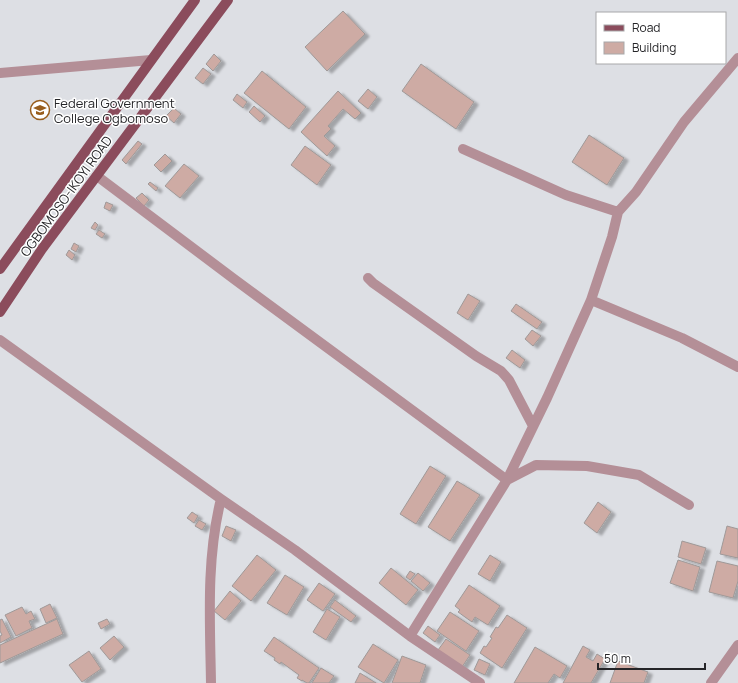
<svg xmlns="http://www.w3.org/2000/svg" width="738" height="683" viewBox="0 0 738 683" font-family="Manrope,sans-serif">
  <defs>
    <filter id="shadow"><feDropShadow dx="4.5" dy="2.5" stdDeviation="1" flood-color="#0004"/></filter>
  </defs>
  <rect width="100%" height="100%" fill="#dddfe4"/>
  <path fill="#ceaba4" stroke="#9f9998" filter="url(#shadow)" d="M343,11l22,23 -38,37 -22,-24z
    M214,54l7,7 -8,10 -7,-7z
    M421,64l53,38 -18,27 -54,-38z
    M203,68l8,6 -8,10 -8,-6z
    M262,71l44,36 -17,22 -45,-36z
    M368,89l9,8 -9,12 -10,-8z
    M338,91l23,22 -6,6 -12,-10 -15,17 3,3 -7,7 11,10 -8,10 -26,-24z
    M237,94l10,8 -4,6 -10,-8z
    M254,106l11,10 -5,6 -11,-10z
    M174,108l7,6 -7,9 -8,-7z
    M589,135l35,23 -17,27 -35,-23z
    M138,141l4,3 -16,20 -4,-4z
    M305,146l26,19 -14,20 -26,-20z
    M165,154l7,7 -11,11 -7,-7z
    M184,164l15,12 -19,22 -15,-12z
    M150,182l8,6 -2,3 -8,-7z
    M142,193l7,7 -5,6 -8,-8z
    M106,202l7,3 -3,6 -6,-3z
    M95,222l3,3 -3,5 -4,-2z
    M99,230l6,4 -3,4 -6,-4z
    M74,243l5,3 -3,6 -5,-3z
    M69,250l6,5 -3,5 -6,-5z
    M468,294l12,7 -12,19 -11,-7z
    M516,304l26,18 -5,7 -26,-18z
    M532,330l9,6 -8,10 -8,-7z
    M512,350l13,10 -5,8 -14,-10z
    M430,466l16,10 -30,48 -16,-10z
    M457,481l23,14 -30,46 -22,-14z
    M598,502l13,10 -14,21 -13,-10z
    M192,512l6,4 -4,7 -7,-5z
    M199,520l7,4 -4,6 -7,-4z
    M226,526l10,4 -5,11 -9,-5z
    M727,526l11,3v29l-18,-4z
    M682,541l24,7 -5,16 -23,-7z
    M257,555l19,15 -25,31 -19,-15z
    M490,555l11,7 -11,19 -12,-7z
    M678,560l22,7 -7,24 -23,-8z
    M717,561l21,5v15l-5,17 -24,-6z
    M391,568l27,22 -12,15 -27,-22z
    M410,571l5,3 -5,6 -4,-3z
    M418,573l12,10 -7,8 -12,-10z
    M285,575l19,12 -17,28 -20,-12z
    M319,583l16,11 -12,17 -16,-11z
    M469,585l31,21 -12,19 -13,-8 -3,5 -14,-10 2,-2 -5,-4z
    M230,591l11,10 -16,19 -11,-9z
    M335,600l21,16 -5,6 -21,-15z
    M50,604l7,14 -11,5 -6,-14z
    M22,607l4,7 5,-3 4,8 -6,2 3,7 -16,8 -11,-21z
    M327,609l13,8 -14,23 -13,-8z
    M450,612l29,19 -13,20 -29,-20z
    M507,615l20,13 -25,40 -22,-15 4,-7 2,1 6,-9 -2,-1 6,-10 2,1z
    M2,619l9,18 -11,6v-7l2,-1 -2,-4v-11z
    M57,619l6,15 -63,29v-18z
    M107,619l3,5 -9,5 -3,-6z
    M428,626l12,9 -5,7 -12,-9z
    M114,636l10,11 -14,13 -10,-12z
    M274,637l45,31 -10,15h-2l-5,-3v1l-5,-3 2,-3 -18,-13 -1,2 -6,-4 1,-2 -11,-7z
    M446,639l24,16 -8,12 -24,-17z
    M373,644l25,16 -14,23 -26,-16z
    M583,646l7,4 -4,7 7,4 4,-7 8,5 -14,24h-28z
    M535,647l32,19 -7,12 -6,-4 -6,9h-34z
    M89,651l12,18 -19,13 -13,-17z
    M402,656l24,9 -6,18h-28z
    M479,659l11,5 -5,11 -11,-5z
    M618,661l30,11 -4,11h-34z
    M321,668l13,8 -5,7h-17z
    M360,673l16,10h-21z"/>
  <g fill="none" stroke-linecap="round" stroke-linejoin="round">
    <path stroke="#b48f97" stroke-width="10" d="M0,73l151,-13
      M463,149l103,46 52,17
      M97,176l137,103 273,201 29,-15 51,1 52,9 50,30
      M368,278l5,5 103,73 25,15 8,9 24,46
      M591,300l91,38 56,29
      M0,340l221,159 74,51 115,86 70,47
      M410,636l97,-156 40,-82 44,-98 21,-63 6,-25 18,-20 48,-70 54,-64
      M211,683c-1,-61 -5,-124 10,-184
      M711,683l27,-38"/>
    <path stroke="#8b4c5c" stroke-width="10" d="M0,269l195,-269
      M0,312l42,-63 186,-249"/>
  </g>
  <defs>
    <symbol id="university-ring" viewBox="-11 -11 22 22"><circle r="9.5" fill="#fff" stroke="#985d1c" stroke-width="1.5"/><path d="M0-5L7-2L0 1L-7-2ZM-4 1L0 2.5L4 1V4Q0 6-4 4Z" fill="#985d1c"/></symbol>
  </defs>
  <g fill-rule="evenodd">
    <use href="#university-ring" x="29" y="99" width="22" height="22"/>
  </g>
  <g text-anchor="middle" dominant-baseline="central" stroke-width="3" stroke-linejoin="round" paint-order="stroke">
    <g font-size="13" fill="#252528" stroke="#fff" text-anchor="start">
      <text x="54" y="103">Federal Government<tspan x="54" dy="15">College Ogbomoso</tspan></text>
    </g>
    <g font-size="13" fill="#252528" stroke="#fff">
      <text transform="translate(66 196) rotate(-54)">OGBOMOSO-IKOYI ROAD</text>
    </g>
  </g>
  <rect x="596" y="12" width="130" height="52" fill="#ffffff" stroke="#a8a8a9"/>
  <rect x="604" y="25" width="20" height="6" fill="#8b4c5c" stroke="#a8a8a9"/>
  <text x="632" y="32" font-size="12" fill="#252528">Road</text>
  <rect x="604" y="42" width="20" height="12" fill="#ceaba4" stroke="#a8a8a9"/>
  <text x="632" y="52" font-size="12" fill="#252528">Building</text>
  <path d="M598 663v6h107v-6" fill="none" stroke="#252528" stroke-width="2"/>
  <text x="604" y="663" font-size="12" fill="#252528" stroke="#ffffff" stroke-width="3" paint-order="stroke">50 m</text>
</svg>
